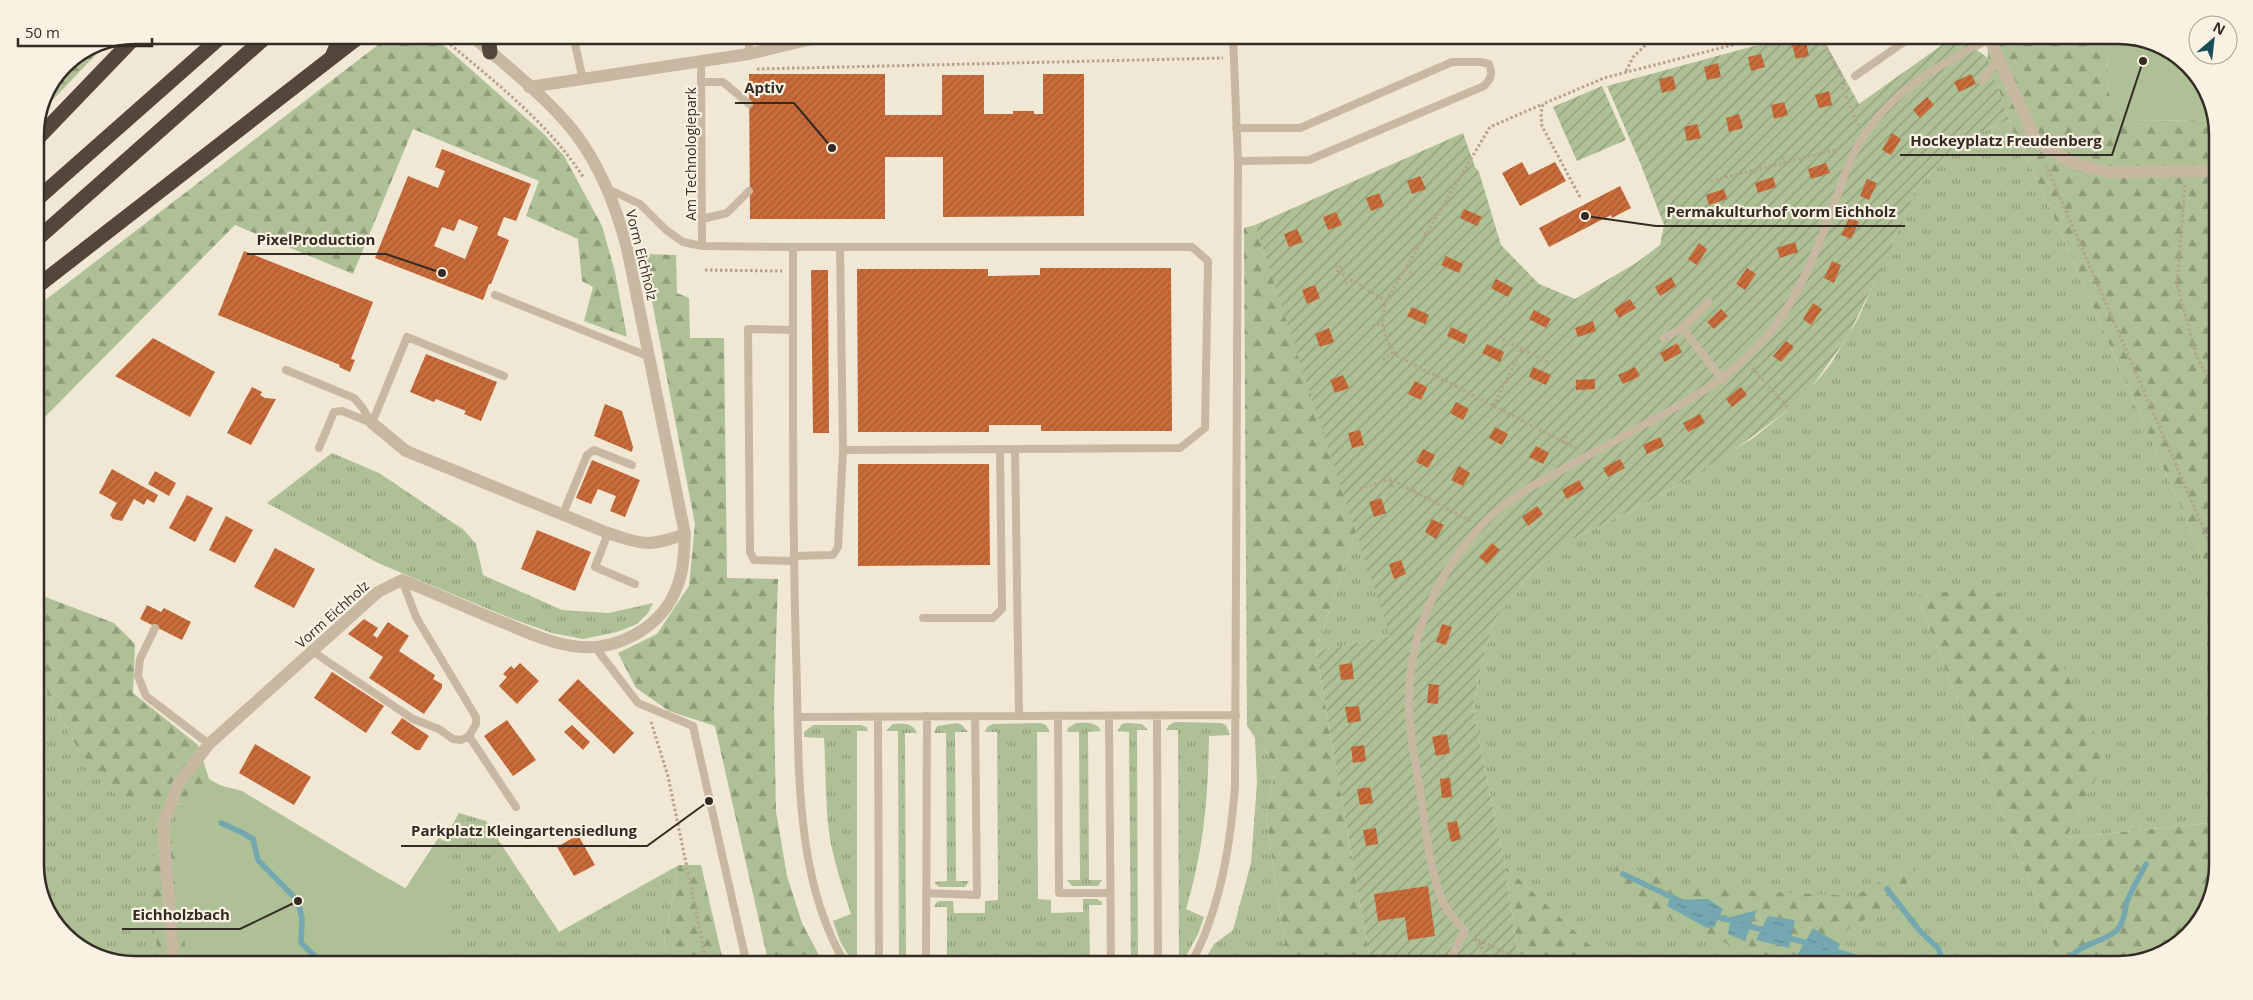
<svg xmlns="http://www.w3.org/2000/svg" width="2253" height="1000" viewBox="0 0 2253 1000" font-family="'Open Sans',sans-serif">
  <defs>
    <pattern id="grass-tufts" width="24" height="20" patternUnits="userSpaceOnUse" patternTransform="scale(1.25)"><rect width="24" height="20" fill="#aec095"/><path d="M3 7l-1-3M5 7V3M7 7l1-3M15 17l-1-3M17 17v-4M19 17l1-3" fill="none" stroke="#8e9c79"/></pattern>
    <pattern id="forest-firs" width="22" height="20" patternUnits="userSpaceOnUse" patternTransform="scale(1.25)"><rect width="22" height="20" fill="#aec095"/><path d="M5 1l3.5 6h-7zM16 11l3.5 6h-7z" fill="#8e9c79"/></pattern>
    <pattern id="garden-furrows" width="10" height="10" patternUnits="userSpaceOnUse" patternTransform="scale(1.25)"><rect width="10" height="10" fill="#aec095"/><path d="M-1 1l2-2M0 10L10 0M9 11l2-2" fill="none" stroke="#8e9c79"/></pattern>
    <pattern id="water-ripples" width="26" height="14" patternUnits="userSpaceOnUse" patternTransform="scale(1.25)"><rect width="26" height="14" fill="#74a7af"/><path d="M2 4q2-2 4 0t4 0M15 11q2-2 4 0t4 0" fill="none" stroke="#60888e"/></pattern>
    <pattern id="building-hatch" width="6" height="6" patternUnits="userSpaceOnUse" patternTransform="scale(1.25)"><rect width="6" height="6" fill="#ca6c3a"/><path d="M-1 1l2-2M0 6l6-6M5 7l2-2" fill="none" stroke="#a55931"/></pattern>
  </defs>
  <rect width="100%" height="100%" fill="#f1e7d5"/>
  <path fill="url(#grass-tufts)" d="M2009,120l40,86 169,387v229l-152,16 39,-80 -188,-162 145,369h-446l-9,-4 -102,-95 -32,-156 5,-32 14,-51 6,-12 34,-43 39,-32 79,-39 42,-25 61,-38 39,-31 19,-19 19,-23 28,-46 58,-130 42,-47z
    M332,453l47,20 85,57 12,14 7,31 79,35 47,3 44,-10 -5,10 -11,11 -20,8 -34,7 -31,-6 -42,-15 -132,-55 -111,-60z
    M1356,529l35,107 -75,15z
    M35,536l8,5 -8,21z
    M35,668l44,83 87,50 19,4 -10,160h-40l-39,-8 -41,-31 -20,-54z
    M1175,722l46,1 5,2 4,10 -21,1c-1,63 -5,112 -23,173l18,8 -6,17 -17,31h-14v-4l12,-1 -1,-230h-12l3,-5z
    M957,723l5,2 6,7h-13l1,149h13l-4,6h-26l-5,-5 13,-1 -1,-148h-12l3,-7z
    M1040,723l6,2 4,7h-13l1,167 13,1v13l32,-1v-13h14l5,3v3h-13l1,60h-143v-58h-13l2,-4 3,-2h14l1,12h31v-12l13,-1 -1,-168h-12l2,-5 6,-3z
    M1076,723c9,0 20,-2 25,8l-13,1 1,148h13l-4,6h-26l-5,-6h13l-1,-148h-12l1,-4z
    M1126,723l16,1 6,6h-11l1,235h-7l-2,-233 -12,-1 5,-7z
    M893,724c10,0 19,-2 24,9h-12l1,232h-7l-1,-234h-12z
    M813,725h48l5,2 2,4h-11v234h-3l-14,-24 -7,-20 18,-7c-8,-25 -16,-49 -21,-75 -5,-34 -4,-68 -6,-101l-20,-1v-5z
    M1247,726l29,39 -10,52 22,148h-86l12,-21 19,-14 18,-67 6,-80 -2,-45z
    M459,813l27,8 73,111 120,-67 -15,76 6,24h-318l62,-72z"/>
  <path fill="url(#forest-firs)" d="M391,35h41l113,100 19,21 38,70 13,46 12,65 -43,-16 9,-34 -11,-6 -4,-42 -52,-23 13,-35 -126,-52 -60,145 -118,-49 -200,202v-119z
    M1987,35h119l3,60 23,26 83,-1 3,9v464l-169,-387 -40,-86 -21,-62z
    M110,40l-71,74c8,-35 35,-67 71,-74z
    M1255,225l101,304 -40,122 55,314h-83l-22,-148 10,-52 -29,-39 -3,-498z
    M643,254l33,1 1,38 12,5 1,40h34l3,240 51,1 -4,127 2,105 11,65 15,47 22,42h-55l-54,-239 -46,-15 -33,-23 -18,-35 39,-19 32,-48 6,-62z
    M1993,586l72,84 41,88 -40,80 152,-16v43l-8,39 -36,44 -56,17h-56l-145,-369z
    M35,593l79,30 21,21 -2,49 65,52 11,34 205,114 -214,72h-25l-17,-11 -12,-93 38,-26 1,-30 -19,-4 -43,2 -44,-52 -44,-83z
    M1917,861l-19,39 -77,45 34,20h-82l-117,-54 -42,-32 3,-16 77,25 161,8z
    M679,865h22l23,100h-54l-6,-24z
    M1505,866l102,95 9,4h-64l-35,-16z"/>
  <path fill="#aec095" d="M2106,35h12l39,8 44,36 14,41 -83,1 -16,-11 -7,-15z
    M219,785l23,6 163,98 34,-52 11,11 -5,117h-258c-3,-36 -17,-142 0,-169 6,-11 21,-10 32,-11z"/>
  <path fill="url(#garden-furrows)" d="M1795,35h26l38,69 97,-69 32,23 21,62 -51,22 -42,47 -26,62 -42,85 -37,52 -19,19 -62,46 -80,48 -79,39 -39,32 -34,43 -6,12 -14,51 -5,32 32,156 12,83 35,16h-181l-55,-314 74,-15 -135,-411 208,-92 12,34 4,5 22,73 38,39 36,15 61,-36 24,-18 4,-20 -23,-60 -34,-79z
    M1602,86l24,54 -49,21 -24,-54z"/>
  <path fill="url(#water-ripples)" d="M1708,899l15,10 -9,18 -7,1 -40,-22 2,-6z
    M1757,910l-12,31 -17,-7 3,-17z
    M1768,916l27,4 -6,28 -33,-8z
    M1813,928l27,16 -10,21 -35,-6z"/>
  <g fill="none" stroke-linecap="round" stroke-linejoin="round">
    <path stroke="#74a7af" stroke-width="5.5" d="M221,823l20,9 12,7 5,21 40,41 4,18 -1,24 23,22
      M1623,874l59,28
      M1887,889l33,42 18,17 7,17
      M1714,916l22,6
      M1745,925l22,6
      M1786,937l24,7
      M1831,950l21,6 12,9
      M2065,965c13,-23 34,-20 51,-34 9,-8 8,-22 12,-32 5,-12 12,-23 18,-35"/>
  </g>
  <path fill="url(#building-hatch)" fill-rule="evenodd" d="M1806,42l3,14 -13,3 -4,-14z
    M1761,54l4,13 -14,4 -3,-14z
    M1718,63l3,14 -14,3 -3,-13z
    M749,74h136v41h57v-40h42v39h29v-3h21v3h9v-40h41v142l-141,1v-60h-58v62h-135z
    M1971,74l5,10 -17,8 -5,-10z
    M1673,76l3,13 -14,4 -3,-14z
    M1829,91l3,14 -13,3 -4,-13z
    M1927,97l7,8 -14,13 -7,-8z
    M1784,102l4,13 -14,4 -3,-14z
    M1739,114l4,14 -14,4 -3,-14z
    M1697,124l4,14 -14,3 -3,-14z
    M1892,133l9,6 -10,16 -9,-5z
    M442,149l89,35 -15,37 -12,-4 -7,18 12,5 -18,44h-2l-6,16 -108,-42 33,-82 30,12 7,-17 -10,-4zM459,219l19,8 -13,32 -31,-13 8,-19 12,4z
    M1522,162l7,13 26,-13 11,19 -46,25 -18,-33z
    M1826,163l4,10 -19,6 -3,-10z
    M1420,176l6,13 -14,5 -5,-13z
    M1773,177l3,10 -18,6 -3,-10z
    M1867,179l10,4 -8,17 -9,-4z
    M1620,186l11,22 -19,10 -1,-3 -62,32 -10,-19z
    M1724,189l3,10 -18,6 -3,-10z
    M1379,193l5,13 -13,5 -5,-13z
    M1464,209l18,8 -5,9 -17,-8z
    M1336,212l6,13 -14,5 -5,-13z
    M1849,218l10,4 -8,17 -10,-4z
    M1297,229l6,13 -14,5 -5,-13z
    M1795,242l3,10 -18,6 -3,-10z
    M1699,243l8,6 -10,16 -9,-6z
    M244,251l129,51 -22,57 4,1 -5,12 -11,-5 1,-2 -122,-50z
    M1446,256l17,8 -4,9 -18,-8z
    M1832,261l9,4 -7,18 -10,-5z
    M1040,268h131l1,163h-131v-6h-52v7h-131l-1,-163h131v7l52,-1z
    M1747,268l9,6 -11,16 -9,-6z
    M811,270h17l1,163h-16z
    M1671,277l5,9 -16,10 -5,-9z
    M1496,279l17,9 -5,9 -17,-9z
    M1315,285l5,13 -13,6 -5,-14z
    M1630,299l6,9 -17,10 -5,-9z
    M1813,303l9,6 -11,16 -8,-6z
    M1412,307l17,8 -4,9 -18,-8z
    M1721,309l7,7 -14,13 -7,-7z
    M1534,310l17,9 -5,9 -17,-9z
    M1593,321l3,10 -18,6 -3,-9z
    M1451,327l17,8 -4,9 -17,-8z
    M1329,328l5,14 -14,5 -5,-13z
    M153,338l62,34 -25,45 -75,-41z
    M1786,341l8,6 -13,15 -8,-6z
    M1677,343l5,9 -17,10 -5,-9z
    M1487,344l17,8 -4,10 -18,-9z
    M426,354l71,28 -16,39 -17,-7 2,-3 -30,-12 -2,3 -24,-10z
    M1533,367l18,8 -5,10 -17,-8z
    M1635,367l5,9 -17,8 -5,-9z
    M1343,375l6,13 -14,5 -5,-13z
    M1595,379v10l-19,1v-10z
    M1415,381l12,6 -6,13 -13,-6z
    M252,387l10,5 -2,3 5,3 11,1 -25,46 -24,-12z
    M1741,387l6,8 -15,12 -6,-8z
    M1456,402l13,7 -6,11 -13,-7z
    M605,404l17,7 11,36 -1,5 -38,-16z
    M1700,414l5,9 -17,9 -5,-9z
    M1495,427l13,7 -6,11 -13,-7z
    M1360,430l4,15 -12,3 -4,-15z
    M1660,437l4,9 -17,8 -4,-9z
    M1536,446l13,7 -6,11 -14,-7z
    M1423,449l12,6 -7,13 -12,-6z
    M1620,459l5,9 -17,9 -5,-9z
    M592,460l48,20 -15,37 -15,-6 6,-15 -18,-7 -7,15 -15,-6z
    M858,464h131l1,101 -132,1z
    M1459,466l11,7 -7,13 -12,-6z
    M112,469l46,26 -4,8 -7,-4 -3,6 -10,-6 -12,22 -9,-2 -3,-4 7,-12 -18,-10z
    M155,471l21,12 -7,13 -21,-12z
    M1579,480l5,9 -17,10 -5,-9z
    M187,495l26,13 -18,34 -26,-14z
    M1381,498l5,15 -12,4 -5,-15z
    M1537,506l6,8 -15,12 -6,-9z
    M226,516l27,14 -18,33 -26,-13z
    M1432,519l12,6 -8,14 -11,-7z
    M537,530l54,22 -16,39 -54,-22z
    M1492,543l8,7 -13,14 -8,-7z
    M275,548l40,21 -21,39 -40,-21z
    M1401,560l5,14 -12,5 -5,-15z
    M147,605l14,7 3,-4 27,14 -9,18 -42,-21z
    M364,619l14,9 -5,7 4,3 11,-16 21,14 -10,15 36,24 -2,4 9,5v4l-18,26 -55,-36 14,-21 -35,-23z
    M1442,624l10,3 -6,18 -10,-3z
    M520,663l19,18 -22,23 -18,-18 8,-9 -4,-3 8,-8 3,3z
    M1352,663l2,16 -13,1 -2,-15z
    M332,672l52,34 -18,27 -52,-35z
    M578,679l56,54 -20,21 -56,-54z
    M1429,684l10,1 -1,19 -11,-1z
    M1359,706l2,15 -13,2 -3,-16z
    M402,718l27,18 -9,14h-4l-25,-17z
    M507,720l29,40 -23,16 -29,-40z
    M572,725l18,17 -7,8 -19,-18z
    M1447,734l3,19 -14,3 -4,-19z
    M255,744l56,33 -17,28 -55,-32z
    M1364,745l2,16 -13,2 -2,-16z
    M1450,778l2,19 -10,1 -2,-19z
    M1370,787l3,16 -13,2 -3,-16z
    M1457,821l4,18 -10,3 -4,-19z
    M1376,828l2,16 -12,2 -3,-16z
    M578,835l17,30 -21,11 -17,-29z
    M1428,886l7,50 -27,4 -3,-23 -27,4 -4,-27z"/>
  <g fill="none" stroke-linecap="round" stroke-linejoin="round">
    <path stroke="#b5a28c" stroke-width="3" stroke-dasharray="2.5 2.5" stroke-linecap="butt" d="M439,35c51,43 108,86 145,143
      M1819,35l23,42
      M1765,45v-2
      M1717,56v1
      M757,69l466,-11
      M1626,71l7,-14 16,-15 -1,-7
      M1845,83l-3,4 16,38
      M1783,157l1,6
      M2046,165l172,397
      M1711,181l131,-33
      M2185,185l-8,99 19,71 22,42
      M1580,197l-38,-71 -1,-13 2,-9 61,-26 167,-43
      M1421,229l5,5
      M1335,265l3,7
      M1341,266l-2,6 47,29c-6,26 -4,34 11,55l180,93
      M1405,269l10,6
      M705,270l77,1
      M1345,283l7,-2
      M1386,301l104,-174 53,-23
      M1372,326l11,-3
      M1498,337l24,12
      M1383,360l11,-8
      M1752,368l37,41
      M1506,381l5,2
      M1493,406l29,-57 27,14
      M1564,443l4,-12
      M1390,480l2,7
      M1360,489l30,-10 81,42
      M1414,492l2,-5
      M1434,502l3,-5
      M651,722l17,54 39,189
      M1474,938l60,27
      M1475,939l19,26
      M2174,947l27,-39 7,-1"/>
    <path stroke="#c9b8a1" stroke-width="8" d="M560,35l14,2
      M573,35l10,45
      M749,35v19
      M701,61l1,185
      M1855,76l59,-41
      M1982,80l17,-20
      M702,82h21l26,22
      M1236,128h64l152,-66h29l8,2c4,10 2,15 -5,22l-175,74 -71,1
      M608,189l32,15 26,26 17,12 19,4 91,1c0,134 -1,270 3,404 4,104 -5,222 50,314
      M702,219l25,-6 22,-22
      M793,247h399l16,14 -3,167 -25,20 -337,2 -3,-203
      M495,295l155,62
      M1708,302l-26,26 41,52
      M793,330l-45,-1 2,223 4,8 39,1
      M1664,338l18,-10
      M286,370l68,28 8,9 10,16
      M372,423l35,-86 97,39
      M319,448l15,-36 8,-1 30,12
      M1015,449l4,267
      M563,514l24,-59 7,-5 38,15
      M608,533l-13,34 40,17
      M794,556l39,-1 5,-8 5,-97
      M402,580l14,37 60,100v7l-7,12 47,71
      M923,618h70l9,-9 -2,-159
      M155,628l-15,31 -2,17 8,20 63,48
      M595,647l43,56 55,23 54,239
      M312,651l101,68 26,10 14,10 8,1 8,-4
      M1058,716l1,177h51
      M1109,716l2,249
      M1157,716l1,249
      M798,717l438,-2
      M878,717l1,248
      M926,893l51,2 -2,-179
      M926,965l1,-249
      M1189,965c9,-12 15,-28 20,-42 16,-45 22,-89 26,-136l3,-626 -5,-126
      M1447,965l18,-34c-8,-9 -18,-20 -23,-31 -13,-32 -16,-69 -21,-103 -5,-33 -13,-66 -12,-98 0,-64 29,-126 71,-172 15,-17 35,-30 54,-42 35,-19 71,-39 106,-58 49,-27 89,-47 126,-90 35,-41 52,-91 71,-141 6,-17 12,-36 22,-52 30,-52 79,-79 131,-105"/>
    <path stroke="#c9b8a1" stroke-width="12" d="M1988,35l48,106 35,21 35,10 112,-1
      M529,87l220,-33 79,-19
      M372,423l34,28 202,82c36,12 41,14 77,1
      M174,965l-11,-140 15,-41 31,-40 169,-152 24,-12c32,13 63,27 95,40 25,10 49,22 76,26 42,7 89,-18 104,-59 7,-17 7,-36 8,-53l-58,-286c-11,-42 -26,-81 -52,-115 -26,-34 -71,-69 -104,-98"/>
    <path stroke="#55463b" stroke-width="15" d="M488,35l2,17
      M332,57l9,-22
      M35,141l102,-106
      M35,201l188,-166
      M35,241l233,-206
      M35,288l326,-253"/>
  </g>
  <g text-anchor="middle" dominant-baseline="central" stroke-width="4.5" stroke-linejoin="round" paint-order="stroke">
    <g font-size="14" fill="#332b24" stroke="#f9f1e1">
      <text transform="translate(690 154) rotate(-90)">Am Technologiepark</text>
      <text transform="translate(642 255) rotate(76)">Vorm Eichholz</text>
      <text transform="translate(332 614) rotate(-42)">Vorm Eichholz</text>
    </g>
  </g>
  <path d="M0 0H2253V1000H0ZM135 44H2118A91 91 0 0 1 2209 135V865A91 91 0 0 1 2118 956H135A91 91 0 0 1 44 865V135A91 91 0 0 1 135 44Z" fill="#f9f1e1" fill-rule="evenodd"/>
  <path fill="none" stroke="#332b24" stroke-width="2.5" d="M135 44H2118A91 91 0 0 1 2209 135V865A91 91 0 0 1 2118 956H135A91 91 0 0 1 44 865V135A91 91 0 0 1 135 44Z"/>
  <path fill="none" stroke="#332b24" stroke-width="2" d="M832 148L794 103H735M2143 61L2112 155H1900M1585 216L1656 226H1905M442 273L386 254H247M709 801L647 846H401M298 901L240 929H122"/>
  <g fill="#332b24" stroke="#f9f1e1" stroke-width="2">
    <circle cx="832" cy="148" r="5"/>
    <circle cx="2143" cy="61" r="5"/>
    <circle cx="1585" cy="216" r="5"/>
    <circle cx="442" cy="273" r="5"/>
    <circle cx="709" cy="801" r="5"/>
    <circle cx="298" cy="901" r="5"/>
  </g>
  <g font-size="15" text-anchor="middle" font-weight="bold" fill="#332b24" stroke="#f9f1e1" stroke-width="4.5" stroke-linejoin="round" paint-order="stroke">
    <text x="764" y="93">Aptiv</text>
    <text x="2006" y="146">Hockeyplatz Freudenberg</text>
    <text x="1781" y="217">Permakulturhof vorm Eichholz</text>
    <text x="316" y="245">PixelProduction</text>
    <text x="524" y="836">Parkplatz Kleingartensiedlung</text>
    <text x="181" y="920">Eichholzbach</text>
  </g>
  <g transform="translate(2213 40) rotate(28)"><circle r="24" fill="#f9f1e1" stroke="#aaa295"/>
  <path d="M0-4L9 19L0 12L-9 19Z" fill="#194c56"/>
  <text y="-8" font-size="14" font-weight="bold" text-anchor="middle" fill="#332b24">N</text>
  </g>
  <path d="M18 38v8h134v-8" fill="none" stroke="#332b24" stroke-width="2.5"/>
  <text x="25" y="38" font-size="15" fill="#332b24" stroke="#f9f1e1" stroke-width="4" paint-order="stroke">50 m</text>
</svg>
